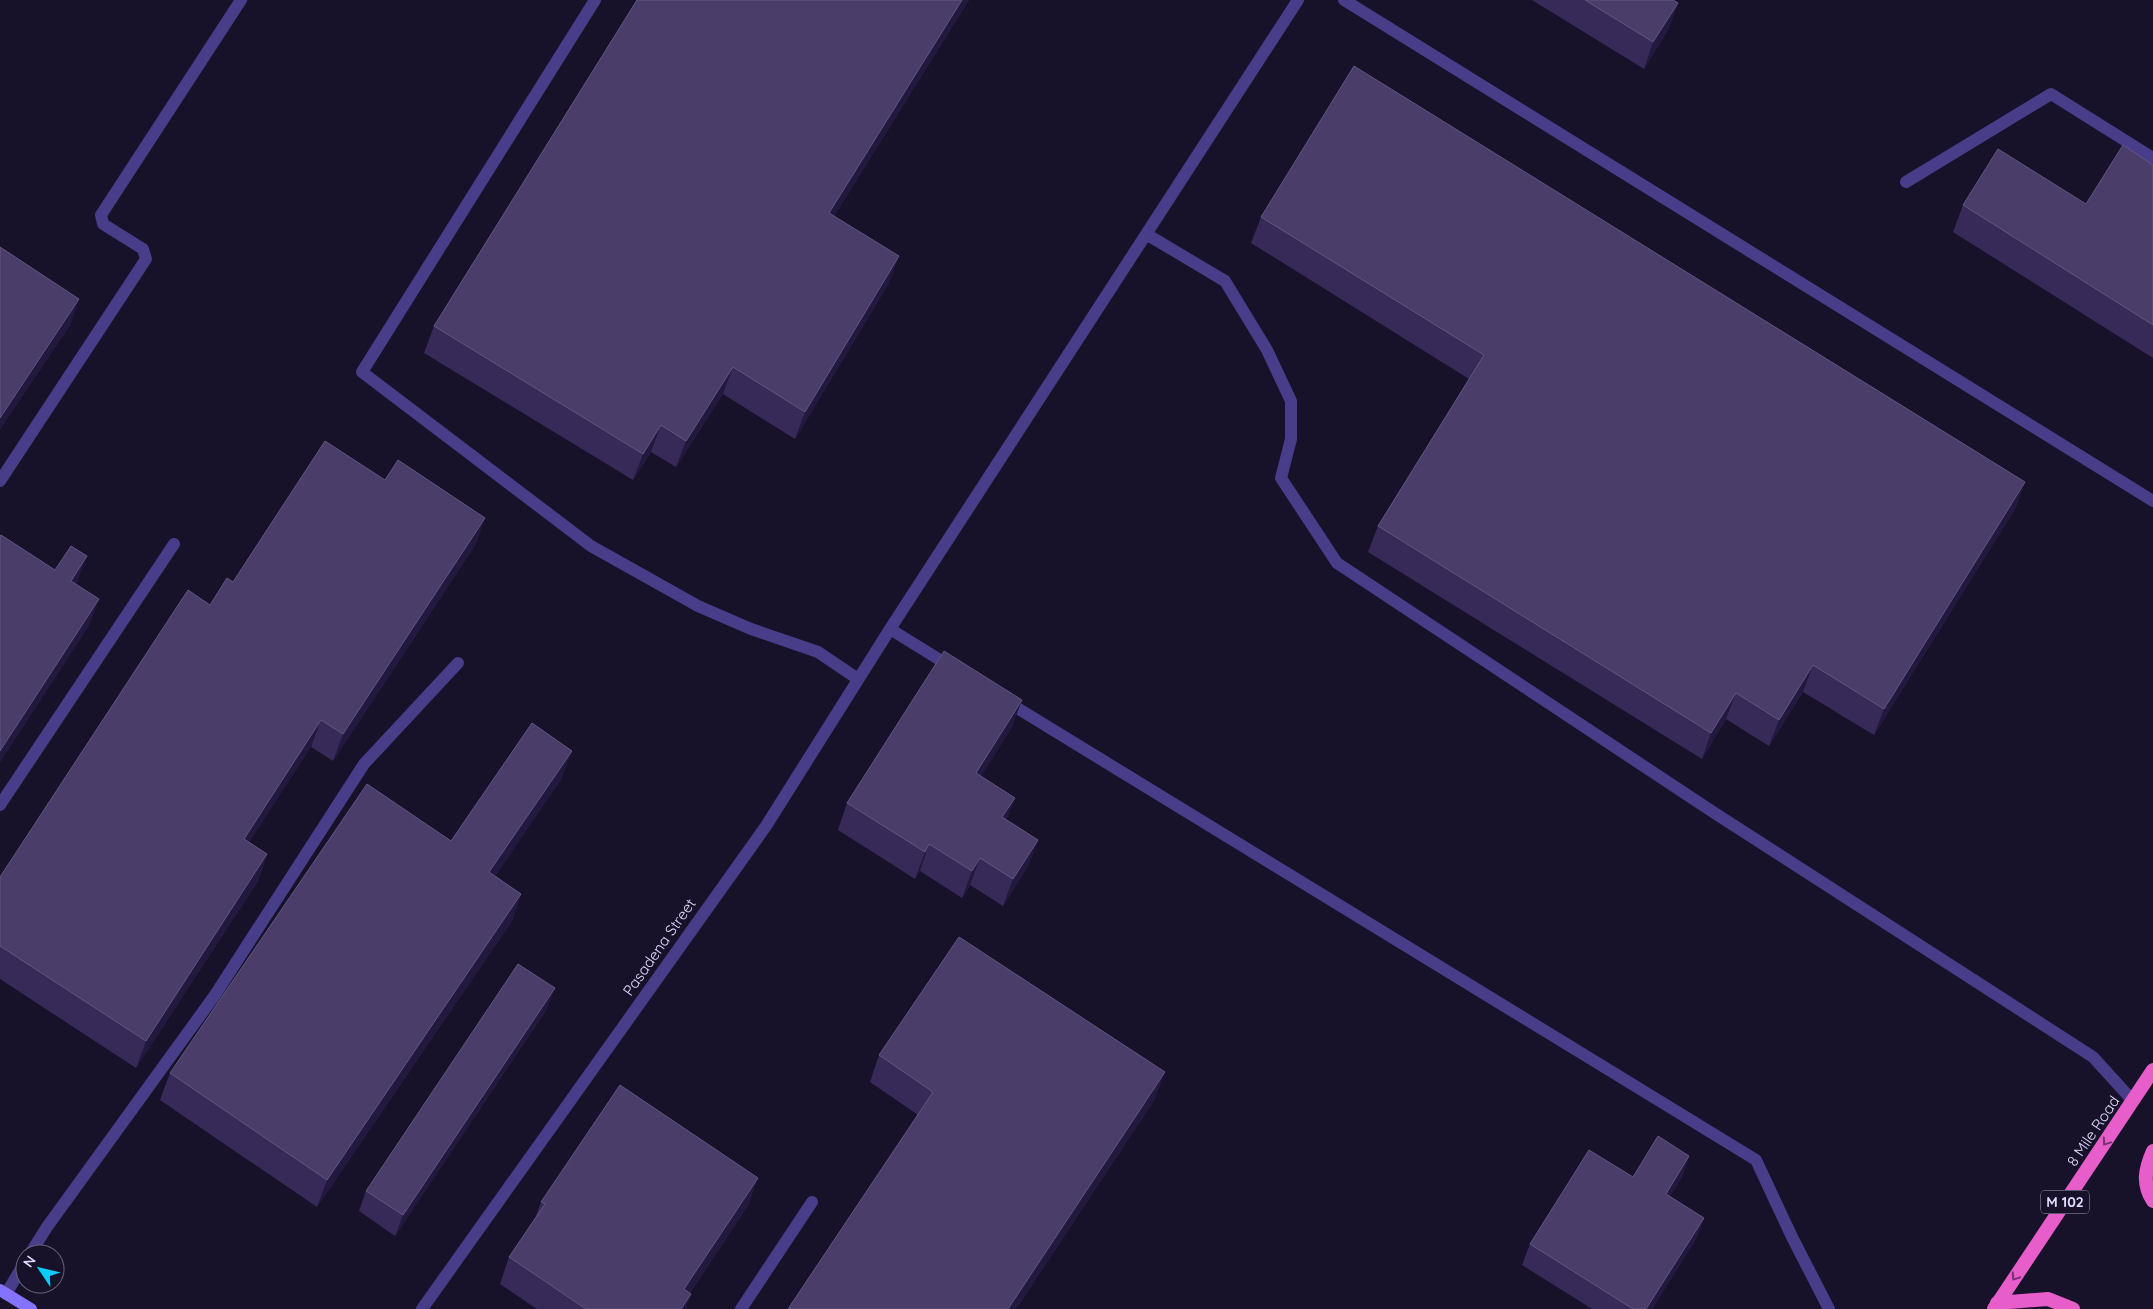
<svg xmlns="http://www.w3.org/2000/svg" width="2153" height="1309" viewBox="0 0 2153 1309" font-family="Quicksand,sans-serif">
  <rect width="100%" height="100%" fill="#18112a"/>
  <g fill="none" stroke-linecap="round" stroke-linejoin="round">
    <path stroke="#473d88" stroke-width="12" d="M595,0l-233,372 229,174 107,60 53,23 67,23 40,27
      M1344,0l809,501
      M1906,182l145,-88 102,64
      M1146,234l79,47 42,69 24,51v38l-10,39 56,85 376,249 380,245 40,44
      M0,481l146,-222 -3,-10 -40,-25 -2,-9 140,-215
      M890,629l63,39
      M1004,700l752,460 36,77 37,72
      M0,805l174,-261
      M30,1254l17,-27 168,-232 149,-231 94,-101
      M6,1294l19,-32
      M422,1309l344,-483 124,-197 408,-629
      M741,1309l71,-107"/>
    <path stroke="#8373fd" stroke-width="12" d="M0,1290l31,19"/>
    <path stroke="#e75dca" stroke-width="14" d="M2153,1151c-8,18 -11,33 0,50
      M1997,1303l51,-4 25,10
      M1994,1309l159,-239"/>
  </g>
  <path fill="#382a58" d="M637,0h332l-135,216 55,67 -94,156 -72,-45 -47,73 -25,-15 -18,28 -209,-127 10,-27z
    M1532,0h141l5,3 -10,27 -24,39z
    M2153,165v193l-200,-126 10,-27 123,-1z
    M1261,217l764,265 -10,27 -141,226 -71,-43 -34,54 -43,-27 -24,40 -334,-207 10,-26 91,-147 -218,-136z
    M476,544l-143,217 -22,-14 -62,95 18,12 -9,27 -122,187 -136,-89v-102l210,-272 23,-23z
    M1012,727l-31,49 26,44 31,20 -10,26 -25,40 -33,-21 -8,13 -42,-27 -5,8 -77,-49 9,-27z
    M562,778l-67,98 26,18 -9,27 -195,286 -157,-107 10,-27 281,-232z
    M547,1009l-152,227 -36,-25 7,-20z
    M879,1055l276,44 -139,210h-228l130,-194 -48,-33z
    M1689,1156l-7,21 -12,19 34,22 -8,21 -44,70h-60l-70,-44 8,-21 103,-67z
    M541,1202l208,2 -59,89 -4,16h-149l-37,-25 9,-27 26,-38z"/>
  <path fill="#23183e" d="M962,0h7l-150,240 10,-27z
    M1678,3l-10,27 -24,39 9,-27z
    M899,256l-10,27 -94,156 10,-27z
    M79,299l-9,27 -70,104v-12z
    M733,367l-10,27 -47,73 10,-26z
    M661,425l-10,27 -18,28 10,-26z
    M2025,482l-10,27 -141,226 10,-26z
    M485,518l-9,26 -143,217 10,-27z
    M87,556l-10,27 -16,25 10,-27z
    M99,599l-10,27 -89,137v-12z
    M1813,665l-10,27 -34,54 10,-26z
    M1736,693l-10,26 -24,40 9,-26z
    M1022,700l-10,27 -45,73 9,-27z
    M321,720l-10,27 -77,119 10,-27z
    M572,751l-10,27 -82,121 9,-27z
    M1015,798l-10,26 -3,-7z
    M1038,840l-10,26 -25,40 10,-27z
    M929,844l-9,27 -5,8 10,-27z
    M267,854l-9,27 -122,187 10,-27z
    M980,858l-10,27 -8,13 10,-27z
    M521,894l-9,27 -195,286 10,-27z
    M555,988l-8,21 -152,227 8,-21z
    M1165,1072l-10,27 -139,210h-8z
    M1689,1156l-7,21 -24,38 8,-21z
    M758,1178l-9,26 -70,105 5,-20z
    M1704,1218l-8,21 -44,70h-6z
    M691,1294l-5,15h-5z"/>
  <path fill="#4a3d6a" stroke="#625681" d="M637,0h325l-133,213 70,43 -94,156 -72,-45 -47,74 -25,-16 -18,29 -209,-128z
    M1585,0h88l5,3 -25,39z
    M1354,66l671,416 -141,227 -71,-44 -34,55 -43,-27 -25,40 -333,-207 106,-171 -223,-138z
    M2123,145l30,20v160l-190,-120 35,-56 88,55z
    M0,247l79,52 -79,119z
    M325,441l60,39 13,-20 87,58 -142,216 -22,-14 -77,119 23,15 -121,187 -146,-95v-69l188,-287 22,15 17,-27 6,4z
    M1,535l54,35 16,-24 16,10 -16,25 28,18 -99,152v-215z
    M944,651l78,49 -46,73 39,25 -13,19 36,23 -25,39 -33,-21 -8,13 -43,-27 -4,8 -78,-49z
    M532,723l40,28 -83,121 32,22 -194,286 -157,-107 197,-289 84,57z
    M959,937l206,135 -157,237h-220l145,-217 -54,-37z
    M518,964l37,24 -152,227 -37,-24z
    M620,1085l138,93 -74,111 7,5 -10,15h-95l-77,-52 36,-53 -4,-2z
    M1658,1136l31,20 -23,38 38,24 -58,91h-13l-103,-65 59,-94 44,27z"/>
  <defs><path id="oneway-chevron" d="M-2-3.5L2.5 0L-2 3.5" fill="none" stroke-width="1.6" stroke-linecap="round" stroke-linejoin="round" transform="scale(1.25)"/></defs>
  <g stroke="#753372">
    <use href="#oneway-chevron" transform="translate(2106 1142) rotate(124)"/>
    <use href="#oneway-chevron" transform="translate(2015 1277) rotate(124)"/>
  </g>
  <g text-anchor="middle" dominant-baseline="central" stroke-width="4.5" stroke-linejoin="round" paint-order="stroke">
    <rect fill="#18112a" stroke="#a59ebf" stroke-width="1" x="2041" y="1190.5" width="48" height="23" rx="4"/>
    <g font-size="14" font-weight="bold" fill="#e2dbff">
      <text x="2065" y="1202">M 102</text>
    </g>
    <g font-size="15" fill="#e2dbff" stroke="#18112a">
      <text transform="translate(659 947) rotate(-55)">Pasadena Street</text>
      <text transform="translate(2093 1131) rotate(-56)">8 Mile Road</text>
    </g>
  </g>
  <g transform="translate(40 1269) rotate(305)"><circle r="24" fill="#18112a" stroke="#69627f"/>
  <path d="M0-4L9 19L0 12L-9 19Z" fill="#09cefc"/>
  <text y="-8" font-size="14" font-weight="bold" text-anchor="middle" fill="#e2dbff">N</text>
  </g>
</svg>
